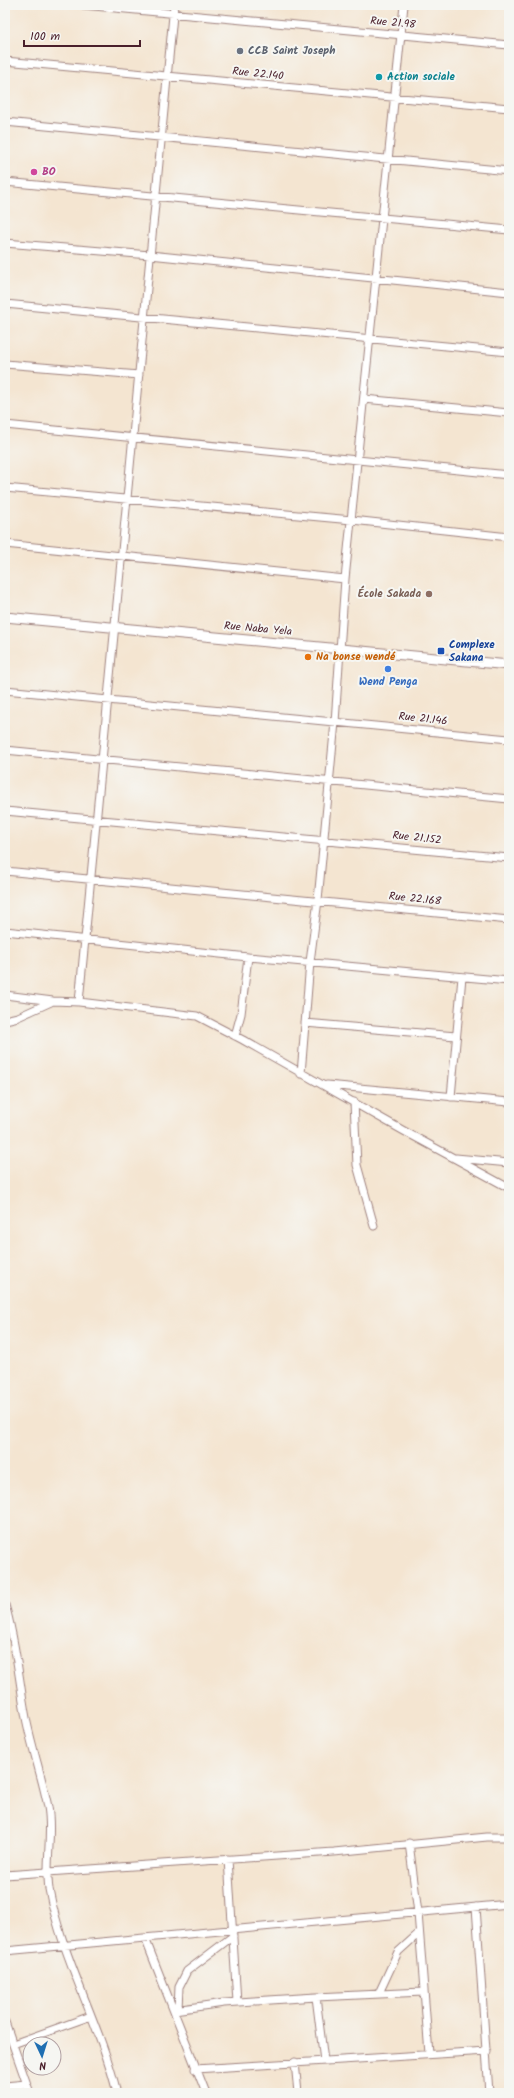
<svg xmlns="http://www.w3.org/2000/svg" width="514" height="2098" viewBox="0 0 514 2098" font-family="Kalam,sans-serif">
  <rect width="100%" height="100%" fill="#f6f6f2"/>
  <filter id="ink" filterUnits="userSpaceOnUse"><feTurbulence type="fractalNoise" baseFrequency=".025" numOctaves="2"/><feDisplacementMap in="SourceGraphic" scale="8" xChannelSelector="R" yChannelSelector="G"/><feConvolveMatrix kernelMatrix="1 2 1 2 8 2 1 2 1" color-interpolation-filters="sRGB"/></filter>
  <filter id="wash" filterUnits="userSpaceOnUse"><feTurbulence type="fractalNoise" baseFrequency=".012" numOctaves="4" result="noise"/><feDisplacementMap in="SourceGraphic" scale="16" xChannelSelector="R" yChannelSelector="G"/><feGaussianBlur stdDeviation="0.9" result="paint"/><feColorMatrix in="noise" values="0 0 0 0 0 0 0 0 0 0 0 0 0 0 0 0 0 1.4 0 .05"/><feComposite in="paint" operator="in"/></filter>
  <g filter="url(#wash)">
    <rect width="100%" height="100%" fill="#f4e5d1"/>
  </g>
  <g filter="url(#ink)">
    <g fill="none" stroke-linecap="round" stroke-linejoin="round">
      <defs>
        <path id="minor" d="M83,5l426,40
          M5,61l504,47
          M5,122l504,49
          M5,182l504,48
          M5,243l145,12 359,37
          M5,304l504,48
          M5,364l134,11
          M364,399l145,14
          M5,425l504,50
          M5,488l347,32 157,17
          M5,544l340,35
          M5,690l504,49
          M5,750l504,49
          M5,811l504,47
          M5,871l504,49
          M5,931l243,26 261,24
          M5,995l48,6 26,1 118,14 46,24 161,91 105,57
          M79,1002l95,-997
          M5,1020l13,-3 33,-15
          M305,1023l151,13
          M235,1036l6,-22 7,-57
          M301,1074l9,-112 8,-62 17,-178 10,-143 59,-574
          M327,1085l182,17
          M451,1097l11,-120
          M354,1102l3,63 17,61
          M456,1158l53,5
          M5,1605c11,37 14,76 21,113 6,30 16,59 22,89 5,27 -3,57 1,82 13,70 51,134 68,204
          M409,1843l9,70 11,141
          M228,1859l9,143
          M5,1875l329,-23 153,-15h22
          M476,1907l13,186
          M145,1938l61,155
          M5,1951l504,-47
          M379,1993l19,-41 21,-19
          M316,1997l107,-5
          M178,2009l1,-22 8,-16 46,-35
          M174,2010l50,-7 92,-6 8,64
          M5,2022l25,71
          M13,2044l78,-28
          M295,2062l3,31
          M195,2069l292,-18
          M5,2086l21,-2"/>
        <path id="tertiary" d="M5,617l504,48"/>
      </defs>
      <use href="#minor" stroke="#9f827e" stroke-width="9"/>
      <use href="#tertiary" stroke="#9f827e" stroke-width="11"/>
      <use href="#minor" stroke="#fff" stroke-width="7"/>
      <use href="#tertiary" stroke="#fff" stroke-width="9"/>
    </g>
  </g>
  <circle fill="#6b7280" stroke="#f6f6f2" stroke-width="1.5" cx="240" cy="51" r="4"/>
  <circle fill="#0f9aa8" stroke="#f6f6f2" stroke-width="1.5" cx="379" cy="77" r="4"/>
  <circle fill="#d1479c" stroke="#f6f6f2" stroke-width="1.5" cx="34" cy="172" r="4"/>
  <circle fill="#8d6e63" stroke="#f6f6f2" stroke-width="1.5" cx="429" cy="594" r="4"/>
  <rect fill="#1a4fb4" stroke="#f6f6f2" stroke-width="1.5" x="437" y="647" width="8" height="8" rx="2"/>
  <circle fill="#e8710a" stroke="#f6f6f2" stroke-width="1.5" cx="308" cy="657" r="4"/>
  <circle fill="#3f7fe0" stroke="#f6f6f2" stroke-width="1.5" cx="388" cy="669" r="4"/>
  <g text-anchor="middle" dominant-baseline="central" stroke-width="4" stroke-linejoin="round" paint-order="stroke">
    <g font-size="11" fill="#4a1f2b" stroke="#f6f6f2">
      <text transform="translate(393 23) rotate(5)">Rue 21.98</text>
      <text transform="translate(258 74) rotate(6)">Rue 22.140</text>
      <text transform="translate(258 629) rotate(5)">Rue Naba Yela</text>
      <text transform="translate(423 719) rotate(6)">Rue 21.146</text>
      <text transform="translate(417 838) rotate(6)">Rue 21.152</text>
      <text transform="translate(415 899) rotate(6)">Rue 22.168</text>
    </g>
    <g font-size="11" font-weight="bold" fill="#5b616d" stroke="#f6f6f2" text-anchor="start">
      <text x="248" y="51">CCB Saint Joseph</text>
    </g>
    <g font-size="11" font-weight="bold" fill="#0d838f" stroke="#f6f6f2" text-anchor="start">
      <text x="387" y="77">Action sociale</text>
    </g>
    <g font-size="11" font-weight="bold" fill="#b23c85" stroke="#f6f6f2" text-anchor="start">
      <text x="42" y="172">BO</text>
    </g>
    <g font-size="11" font-weight="bold" fill="#785e54" stroke="#f6f6f2" text-anchor="end">
      <text x="421" y="594">École Sakada</text>
    </g>
    <g font-size="11" font-weight="bold" fill="#164399" stroke="#f6f6f2" text-anchor="start">
      <text x="449" y="645">Complexe<tspan x="449" dy="13">Sakana</tspan></text>
    </g>
    <g font-size="11" font-weight="bold" fill="#c56008" stroke="#f6f6f2" text-anchor="start">
      <text x="316" y="657">Na bonse wendé</text>
    </g>
    <g font-size="11" font-weight="bold" fill="#366cbe" stroke="#f6f6f2">
      <text x="388" y="682">Wend Penga</text>
    </g>
  </g>
  <rect width="514" height="2098" fill="none" stroke="#f6f6f2" stroke-width="20"/>
  <g transform="translate(42 2056) rotate(176)"><circle r="19" fill="#f6f6f2" stroke="#b1a0a2"/>
  <path d="M0-3L7 15L0 10L-7 15Z" fill="#1f6fb2"/>
  <text y="-6" font-size="11" font-weight="bold" text-anchor="middle" fill="#4a1f2b">N</text>
  </g>
  <path d="M24 40v6h116v-6" fill="none" stroke="#4a1f2b" stroke-width="2"/>
  <text x="30" y="40" font-size="12" fill="#4a1f2b" stroke="#f6f6f2" stroke-width="3" paint-order="stroke">100 m</text>
</svg>
